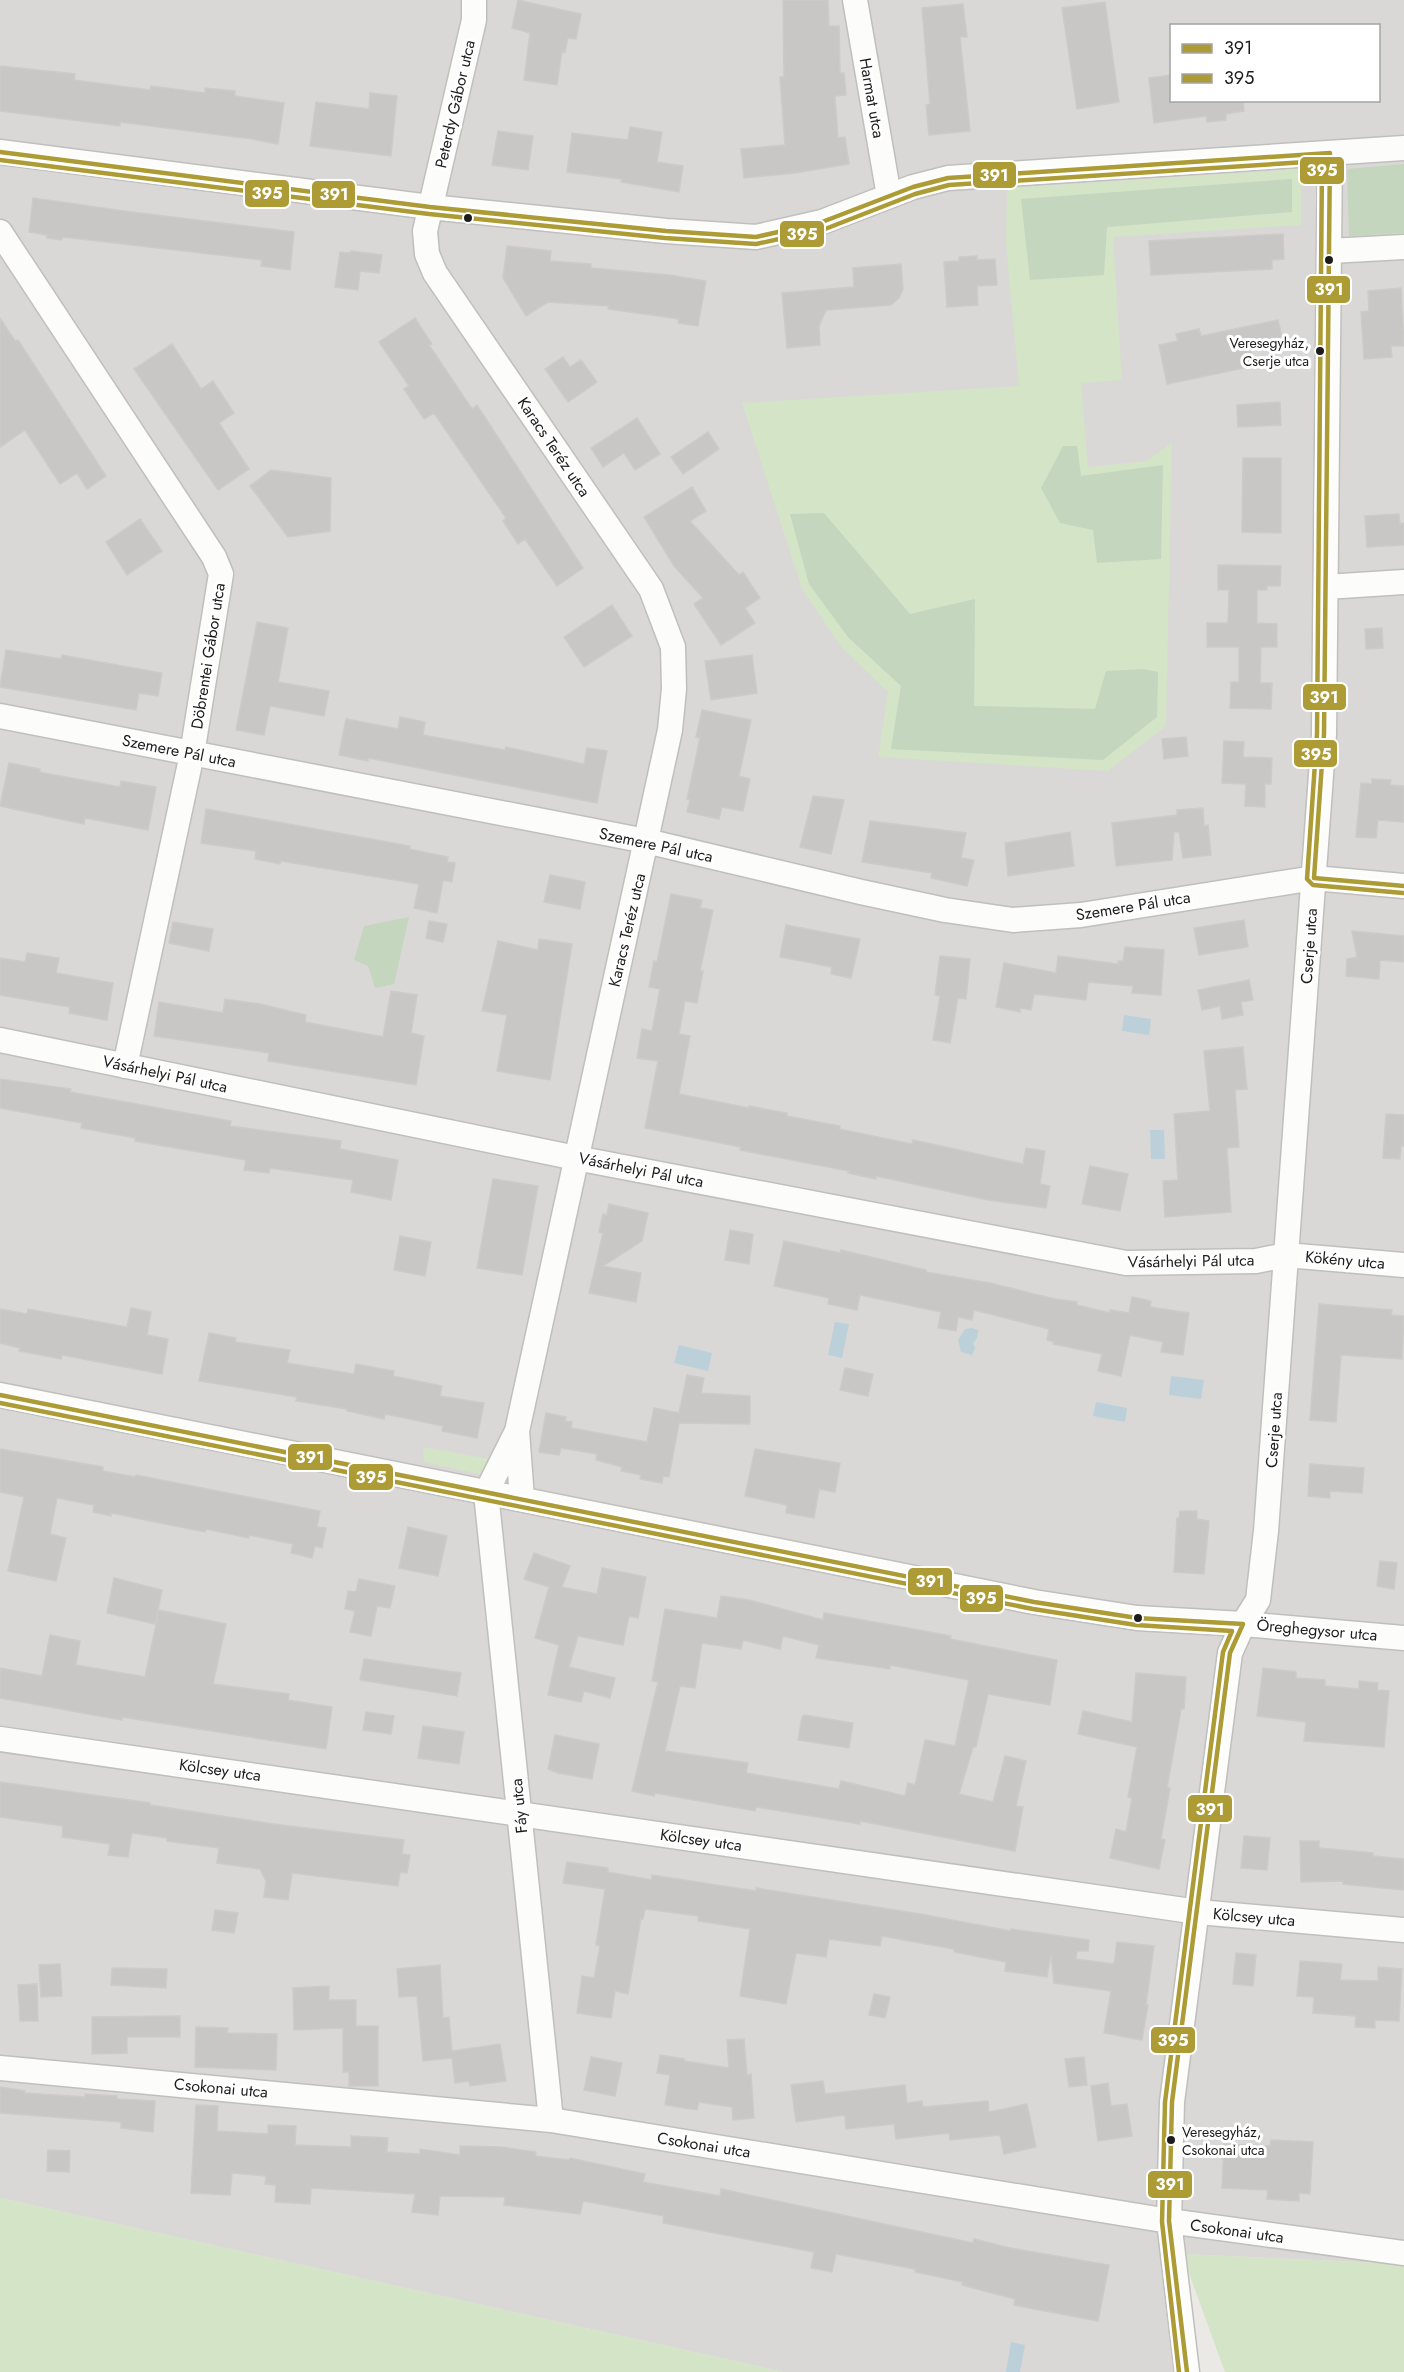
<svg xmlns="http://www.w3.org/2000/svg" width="1404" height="2372" viewBox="0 0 1404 2372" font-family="Jost,sans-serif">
  <rect width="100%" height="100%" fill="#eae9e5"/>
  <path fill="#d9d8d6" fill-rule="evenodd" d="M0,0h1404v2264l-222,-10 15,118h-413l-784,-174zM1172,26h206v74h-206z"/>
  <path fill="#d3e4c7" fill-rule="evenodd" d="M1301,169v56l-188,12 9,143 -41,3 7,84 58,-6 26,-18 -6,283 -58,45 -230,-14 10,-65 -46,-44 -40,-59 -60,-186 277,-17 -13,-142 1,-56zM1022,199l270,13 -185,15 -77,53zM1063,447h14l4,29 80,83 -67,-29zM823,513l87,101 65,-15 -1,107 121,3 -204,40 10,-63 -53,-49 -58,-122z
    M423,1447l66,12 -6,16 -59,-13z
    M0,2198l784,174h-784z
    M1182,2254l222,10v108h-179z"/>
  <path fill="#c4d6bd" d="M1404,164v69l-55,3 -2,-67z
    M1292,179v33l-185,15 -3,48 -74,5 -9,-81z
    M1063,446h14l4,30 82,-11 -2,94 -64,4 -4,-33 -33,-7 -19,-35z
    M824,513l86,101 65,-15 -1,107 121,3 11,-38 37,-2 15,3 -1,45 -54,43 -212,-11 10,-63 -53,-49 -39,-53 -19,-70z
    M409,917l-15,67 -19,4 -7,-22 -14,-6 10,-34z"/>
  <path fill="#bcd0da" d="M1124,1015l27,4 -2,16 -27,-4z
    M1150,1130h14l1,29h-14z
    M835,1322l14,2 -7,34 -14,-3z
    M972,1328l6,2 -1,8 -4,5 2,5 -3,7 -11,-3 -3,-12 7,-11z
    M679,1345l33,8 -4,18 -34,-8z
    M1171,1376l33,4 -3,19 -32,-4z
    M1096,1402l31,6 -2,14 -32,-6z
    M1011,2342l14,3 -5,27h-14z"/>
  <path fill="#c8c7c5" stroke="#cdcbc7" stroke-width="1.5" fill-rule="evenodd" d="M518,0l63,14 -5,25 -8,-1 -3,14 -3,-1 -5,34 -33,-5 6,-47 -18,-5z
    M783,0h45l1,26h10l1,47h4l2,22 -11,1 3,42 7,-1 4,27 -54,9 -51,5 -3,-29 44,-4 -5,-68h4z
    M1105,2l14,100 -42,7 -15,-101z
    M963,4l4,33h-7l10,94 -41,4 -3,-30 4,-1 -8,-96z
    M0,66l75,8 -1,6 76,10 1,-4 54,7v-5l30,3v5l49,7 -6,41 -26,-5 -132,-17v4l-120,-15z
    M1172,75v25h71l1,11 -18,3v6l-19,2 -1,-6 -52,7 -5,-45z
    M370,93l27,3 -6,60 -81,-10 6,-44 53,7z
    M630,127l32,5 -5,30 26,4 -4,26 -58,-10 1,-3 -55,-7 5,-39 56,7z
    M498,131l35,5 -5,34 -36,-5z
    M33,198l91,13 170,21 -4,38 -29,-4 1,-6 -199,-23 -1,3 -15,-2v-3l-18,-3z
    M1283,234l1,25 -12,1v9l-121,6 -2,-34z
    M507,246l44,5 -1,10 41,3v4l78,7 37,6 -8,45 -20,-3 1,-4 -71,-10 1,-3 -61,-4 -22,14 -23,-38z
    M351,251l31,4 -3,18 -19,-2 -2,19 -23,-3 5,-35 10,1z
    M977,256v4l18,-1 2,26 -20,1 1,19 -31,2 -3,-45 15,-1v-4z
    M901,264l2,25 -4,9 -8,7 -65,5 -7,16 1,19 -33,3 -5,-55 72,-6 -1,-19z
    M1401,288l3,58h-13l1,11 -28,2 -3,-47 8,-1 -1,-20z
    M0,318l15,23 3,-1 88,136 -19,13 -10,-16 -17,11 -35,-54 -25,17z
    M415,318l17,26 -3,1 43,64 5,-4 106,163 -26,18 -32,-47 -7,5 -15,-23 3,-3 -72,-105 -10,6 -20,-30 5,-3 -30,-44z
    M1278,320l4,17 -33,7 5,22 -87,18 -8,-39 19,-4 -2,-7 23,-5 2,7z
    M172,344l29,45 12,-8 21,32 -15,10 30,46 -31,21 -84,-121z
    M563,357l7,10 11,-7 16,22 -29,20 -23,-33z
    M1280,402l1,23 -43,2 -1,-22z
    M637,418l23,36 -25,16 -11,-17 -21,14 -12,-19z
    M708,432l11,17 -36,25 -12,-17z
    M1243,458h38v75l-39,-1z
    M271,470l60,8 -1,53 -42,6 -38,-51z
    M692,487l14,24 -16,10 49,54 4,-3 17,26 -15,10 10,15 -34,22 -27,-41 9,-6 -29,-32 -30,-49z
    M1399,514l1,10 4,-1v22l-37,2 -2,-31z
    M140,519l22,32 -35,24 -21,-33z
    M1218,565l63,1 -1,20h-13v4h-10v33l20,1v23h-16l-1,36h12l-1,26 -41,-1 1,-26h8v-35h-32v-24h21l1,-33h-11z
    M612,605l20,31 -48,31 -20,-30z
    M257,622l31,6 -10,54 51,9 -5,25 -54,-10 -6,29 -28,-5z
    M1382,628l1,20 -17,1 -1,-20z
    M6,650l55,9 1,-4 100,18 -4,23 -19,-3 -3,17 -136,-23z
    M752,655l5,38 -46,7 -6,-39z
    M702,710l49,10 -12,56 11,3 -7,32 -21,-4 -3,12 -32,-7 3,-12 -3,-1 13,-61 -4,-1z
    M400,717l25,5 -2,13 82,15 1,-3 78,17 3,-16 20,3 -10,52 -229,-45v3l-29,-6 7,-36 52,10z
    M1186,737l2,19 -24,3 -2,-20z
    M1224,741l20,1 -1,15 29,1 -1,26h-6v23l-20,-1 1,-22 -24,-1z
    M9,763l31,6 -1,3 81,15 1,-6 35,6 -8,43 -63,-12 -1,6 -84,-18z
    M1372,779l19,1 -1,5 14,1v36l-26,-2 -2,18 -20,-1 5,-54 11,1z
    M813,796l31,4 -13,54 -31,-7z
    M1203,808l1,18 4,-1 3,30 -28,3 -4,-26h-5l-2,28 -56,6 -4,-43 65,-8v-5z
    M206,809l204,37 -1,3 39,8 -1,5 8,1 -3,19 -9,-2 -6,33 -23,-5 5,-24 -138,-23 -1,3 -25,-5 1,-8 -55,-8z
    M870,821l96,12 -5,25 13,2 -7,26 -36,-8 1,-5 -70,-11z
    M1070,832l4,34 -66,10 -3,-33z
    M550,875l35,7 -5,27 -36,-7z
    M671,894l31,6 -2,8 13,2 -13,61h3l-6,32 -12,-2 -6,33 11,2 -11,58 70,14v-2l38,7v3l53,10 -1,3 73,15 1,-4 110,24 3,-16 19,3 -5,33 10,2 -4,22 -58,-8 -112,-24v3l-28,-6 1,-2 -109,-21 1,-3 -96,-19 13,-67 -21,-3 5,-29 10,2 8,-42 -11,-2 5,-26 3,1z
    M1244,920l4,27 -49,8 -5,-27z
    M429,921l18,3 -4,18 -17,-4z
    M173,922l40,7 -4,22 -40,-8z
    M786,925l74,14 -9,39 -20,-4 1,-7 -52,-10z
    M1352,931l52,5v26l-24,-2 -1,19 -33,-3 1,-17 10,-2z
    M539,939l33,5 -22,136 -53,-9 10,-56 -25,-4 16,-70 40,9z
    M1125,947l39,3 -3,45 -29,-2 1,-7 -45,-4 -2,18 -52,-6 -3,16 -11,-2v4l-24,-5 8,-44 52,10 2,-17 60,8v-3h5z
    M27,953l32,5 -3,15 57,10 -6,37 -38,-7 1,-6 -70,-12v-37l25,4z
    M940,956l30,3 -4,40 -8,-1 -8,45 -17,-3 7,-44 -5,-1z
    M1249,980l4,20 -12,2 2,13 -21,4 -2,-13 -18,4 -4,-20z
    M391,991l26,4 -6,38 13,3 -8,49 -148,-24 1,-8 -115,-17 5,-34 64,11 2,-14 35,5 46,11 -1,7 78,15z
    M1243,1047l4,42 -12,1 4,57 -12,1 4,64 -66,5 -2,-36 15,-1 -4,-66 36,-3 -6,-60z
    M0,1079l71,10 -1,3 161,29 -1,5 111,15 -1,8 58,11 -7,40 -40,-8 2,-12 -83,-12 -1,5 -25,-3 2,-10 -111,-19v-3l-54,-10 1,-5 -82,-15z
    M1386,1114l18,1v31h-3l-1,13 -17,-1z
    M1090,1166l38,8 -8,37 -38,-7z
    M493,1179l45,7 -16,89 -45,-7z
    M609,1204l39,9 -6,28 -39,25 38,7 -5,29 -47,-9 14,-60 -4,-1 4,-18 4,1z
    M730,1230l23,4 -4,30 -24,-4z
    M400,1236l31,6 -6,34 -31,-6z
    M784,1241l56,12 1,-3 85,20v2l64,11 65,16 22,3v3l33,8v-3l19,3 3,-16 19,4 -1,6 39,6 -6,42 -22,-3 2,-10 -33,-7 -9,41 -23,-5 4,-17 -49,-10 1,-2 -7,-2 2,-11 -75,-19 -2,10 -14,-3 -2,14 -18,-3 3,-16 -81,-17 -3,15 -29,-6 1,-6 -55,-12z
    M1319,1304l73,6 -1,5 13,1 -2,43 -61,-4 -5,67 -26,-2z
    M131,1308l20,4 -4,23 21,4 -6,35 -100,-19 -1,4 -42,-8 1,-3 -20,-5v-34l27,5 1,-5 99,18z
    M209,1333l27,5 -1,4 55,8 -3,13 67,11 2,-10 38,7 -1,5 49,10 -2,10 44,7 -7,35 -35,-7 1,-5 -58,-12 -1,5 -37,-8v-2l-51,-8 1,-4 -98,-16z
    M845,1368l28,6 -5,22 -28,-6z
    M687,1375l17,3 -3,15 49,3v28l-71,-1 -10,54 -6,-1 -1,7 -22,-4 1,-4 -20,-4 1,-4 -26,-7 1,-6 -36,-6 -2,7 -20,-3 7,-39 20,4 -1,4 7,1 -1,6 76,14 7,-34 25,5z
    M0,1449l103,18v4l32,6 1,-2 184,36 -3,16 9,1 -4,20 -7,-2 -3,12 -21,-5 2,-9 -44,-9v3l-43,-9 -1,3 -94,-19v3l-18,-4 1,-7 -37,-7 -7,36 16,4 -10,43 -48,-10 16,-74 -24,-5z
    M755,1449l85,14 -5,29 -16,-3 -5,29 -28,-5 1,-8 -42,-9z
    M1310,1464l54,4 -2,25 -32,-2v7l-22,-2z
    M1180,1511h17v8l12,2 -5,53 -30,-2 3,-54h2z
    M408,1527l39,9 -9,40 -39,-8z
    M534,1553l36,13 -8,21 35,7 5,-26 44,9 -8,41 -9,-2 -6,29 -45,-9 -9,31 46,11 -5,20 -26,-7 -3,11 -33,-7 11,-50 -24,-7 14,-51 -25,-8z
    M1380,1561l17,2 -3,26 -17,-3z
    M114,1578l48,12 -7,34 -48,-11z
    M359,1579l36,7 -5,22 -13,-2 -6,30 -21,-4 5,-21 -10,-2 3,-18 8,1z
    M721,1596l28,4 74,20 1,-7 111,20 16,3 -1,3 107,21 -7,45 -62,-11 -12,53h-3l-14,47 34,8 12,-46 21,5 -10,45 7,1 -8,44 -155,-30v3l-104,-17 -1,4 -100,-18 -1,3 -22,-5 26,-109 -6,-1 13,-72 52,9zM783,1636l36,9 -3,13 74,11v-4l79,15 -14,66 -30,-6 -10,45 -7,-2 -3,13 -64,-15 -2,8 -93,-16 2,-10 -83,-12 15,-65 15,2 7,-45 39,6 2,-9 37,9z
    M159,1610l67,14 -13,60 76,10 -1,6 44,7 -6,42 -204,-32v3l-122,-22v-30l42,8 8,-41 30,6 -4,24 69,12z
    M364,1659l97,14 -4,23 -97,-16z
    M1263,1668l33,4v6l29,2v6l34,3v-8l19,2 -1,7 12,1 -5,56 -80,-6 2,-19 -49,-6z
    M1136,1673l50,4 -2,32h-3l-14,79h3l-9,51 4,1 -6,29 -49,-11 6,-29 10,3 6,-34 -4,-1 9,-50 -59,-13 5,-23 49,11z
    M366,1712l28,4 -3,18 -28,-4z
    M804,1715l49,8 -4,25 -51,-8 4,-23z
    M423,1726l41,6 -5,32 -41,-6z
    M555,1735l44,9 -7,35 -34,-6 -10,-4z
    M0,1782l150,21v2l123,19 131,16 -2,14 8,1 -3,18 -7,-1 -2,14 -106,-13 -4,27 -24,-3 2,-16 -6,-12 -43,-6 2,-15 -52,-7v-3l-35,-5 -4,24 -20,-2 2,-11 -48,-7 1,-11 -63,-9z
    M1244,1836l26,2 -3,32 -26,-2z
    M1300,1841h19v7l54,5v3l31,3v31l-61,-6v-3l-42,1z
    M567,1862l41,6v4l44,8v-5l104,16v-3l164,26 91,17v-2l78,11 -1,11h-11l-1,8 38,5 3,-22 37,4 -8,59h2l-6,35 -38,-7 7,-42 -57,-8 -3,-29 -4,23 -42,-6 1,-9 -52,-10v-3l-72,-13 -2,10 -51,-7 -3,18 -30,-4 -10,51 -46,-8 10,-67 -52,-8 1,-5 -54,-7 -2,10 -2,-1 -13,76 -13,-3 -4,27 -34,-5 5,-37 12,2 6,-32 -4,-1 9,-56 -42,-6z
    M215,1910l23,3 -4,20 -22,-3z
    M1236,1953l20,2 -3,31 -20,-2z
    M1300,1961l42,3 -2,16 38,1v-14l24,2 -3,52 -24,-1v8l-20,-1 1,-11 -43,-3 1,-16 -17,-1z
    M60,1964l2,32 -21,1 -2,-32z
    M440,1965l3,53 6,-1 3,34 48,-7 6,37 -36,5 -1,-5 -14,2 -3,-25 -29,3 -6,-65 -18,1 -2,-28z
    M112,1968l55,1 -1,19 -55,-3z
    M37,1984l1,37h-18l-2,-36z
    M329,1986v14h27v26h22v60h-29v-14h-6v-44l-49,2 -1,-42z
    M874,1994l16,3 -5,21 -16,-3z
    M180,2016v21h-53v16l-35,1v-37z
    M196,2027l32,1 -1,5 50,1 -1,36 -81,-3z
    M744,2039l3,36 4,-1 3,44 -21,2 -1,-13 -33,-5 -2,8 -32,-5 5,-30 -13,-2 3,-18 24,4v2l45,7 -2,-28z
    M591,2057l31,6 -7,33 -31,-6z
    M1084,2057l3,28 -18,2 -4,-28z
    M823,2081l2,13 80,-9 2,18 15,-2 1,6 65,-6 1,11 38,-8 9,43 -32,7 -4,-19 -50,5 -1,-7 -53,6 -2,-15 -48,5 -1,-14 -49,7 -5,-37z
    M1108,2083l3,23 16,-2 5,32 -34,5 -7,-55z
    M0,2087l25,4v2l60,4v-3l32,2v3l38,2 -2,31 -32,-4v-6l-121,-9z
    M196,2105l22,1 -1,25 51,3v-9l28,1 -1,19 56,2v-11l37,2 -1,14 33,2v-5l40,6v-9l41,1 35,5 -1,4 34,4 1,-2 75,16 -2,8 77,14 1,-7 252,54 1,-4 36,9 99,17 -11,56 -84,-16 1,-6 -53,-14 1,-3 -48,-10v-3l-79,-15 -4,18 -21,-4 3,-16 -151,-29 1,-7 -81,-15 -3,13 -76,-9 1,-8 -65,-1 -2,19 -26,-3 3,-18 -104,-6 -1,16 -35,-2 1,-17 -11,-1 1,-8 -34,-3 -2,22 -39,-2z
    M1271,2140l42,2 -3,52 -11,-1v8l-32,-2 1,-9 -46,-2 2,-44 46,2z
    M48,2150l22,1 -1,21 -22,-1z"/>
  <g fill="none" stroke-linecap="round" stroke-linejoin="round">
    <defs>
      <path id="street" d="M474,0v20l-49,211 2,23 8,19 216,316 22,58 1,42 -4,41 -153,701 -31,62
        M855,0l34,196
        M0,152l430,55 236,24 90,6 66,-15 91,-35 35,-9 456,-30
        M0,232l214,325 7,17 -29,180 -67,312
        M1330,251l74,-4
        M1326,587l78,-5
        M0,716l646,125 215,51 84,18 68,10 68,-5 233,-37 90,8
        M0,1040l576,118 550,105 130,-2 30,-6 118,10
        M0,1395l1034,207 103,16 106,6 161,14
        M517,1431l5,68
        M486,1493l65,627
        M0,1739l1198,173 206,18
        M0,2068l551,52 618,101 235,32
        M1187,2372l-18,-151 3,-119 58,-449 13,-29 15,-24 8,-69 58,-797 6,-581"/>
    </defs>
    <use href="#street" stroke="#c0bfbd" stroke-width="27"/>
    <use href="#street" stroke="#fcfcfb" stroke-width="24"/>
    <defs>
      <path id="bus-1" d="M0,152l430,55 236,24 90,6 66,-15 91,-35 35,-9 382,-25
        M1314,878l10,-144 6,-581
        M1314,878l90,8
        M0,1395l1034,207 103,16 106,6
        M1187,2372l-18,-151 3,-119 58,-449 13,-29"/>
      <path id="bus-2" d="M0,160l429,54 236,24 91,6 69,-15 90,-35 34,-9 373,-24 -5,573 -10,145 6,6 90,8
        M0,1403l1033,206 103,16 96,6 -9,21 -58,450 -3,120 17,150"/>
    </defs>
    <use href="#bus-1" stroke="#fff" stroke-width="9"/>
    <use href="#bus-2" stroke="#fff" stroke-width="9"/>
    <use href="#bus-1" stroke="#ad9c35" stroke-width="4.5"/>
    <use href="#bus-2" stroke="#ad9c35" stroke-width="4.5"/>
  </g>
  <g fill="#1c1c1c" stroke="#fff" stroke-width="2">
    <circle cx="468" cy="218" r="5"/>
    <circle cx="1329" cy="260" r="5"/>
    <circle cx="1320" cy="351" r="5"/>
    <circle cx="1138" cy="1618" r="5"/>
    <circle cx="1171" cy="2140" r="5"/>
  </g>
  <g text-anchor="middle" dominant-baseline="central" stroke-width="6" stroke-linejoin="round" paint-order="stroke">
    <g font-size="14" fill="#1c1c1c" stroke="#fff" text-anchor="end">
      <text x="1309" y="343">Veresegyház,<tspan x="1309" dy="18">Cserje utca</tspan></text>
      <text x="1182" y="2132" text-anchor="start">Veresegyház,<tspan x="1182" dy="18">Csokonai utca</tspan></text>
    </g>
    <g font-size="16" fill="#1c1c1c" stroke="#fff">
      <text transform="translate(872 98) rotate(80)">Harmat utca</text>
      <text transform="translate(455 104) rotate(-77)">Peterdy Gábor utca</text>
      <text transform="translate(554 447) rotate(56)">Karacs Teréz utca</text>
      <text transform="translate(208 656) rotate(-81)">Döbrentei Gábor utca</text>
      <text transform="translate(179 751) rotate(11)">Szemere Pál utca</text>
      <text transform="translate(656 845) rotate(12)">Szemere Pál utca</text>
      <text transform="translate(1133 906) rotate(-9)">Szemere Pál utca</text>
      <text transform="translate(627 930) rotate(-77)">Karacs Teréz utca</text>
      <text transform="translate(1309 946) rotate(-86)">Cserje utca</text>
      <text transform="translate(165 1074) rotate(12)">Vásárhelyi Pál utca</text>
      <text transform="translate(641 1170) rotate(11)">Vásárhelyi Pál utca</text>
      <text transform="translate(1345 1260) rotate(5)">Kökény utca</text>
      <text transform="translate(1191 1261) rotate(-1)">Vásárhelyi Pál utca</text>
      <text transform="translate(1274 1430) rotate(-86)">Cserje utca</text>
      <text transform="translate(1317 1630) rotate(5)">Öreghegysor utca</text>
      <text transform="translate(220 1770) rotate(8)">Kölcsey utca</text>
      <text transform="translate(519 1806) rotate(-96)">Fáy utca</text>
      <text transform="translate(701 1840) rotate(8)">Kölcsey utca</text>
      <text transform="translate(1254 1917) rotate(5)">Kölcsey utca</text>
      <text transform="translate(221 2088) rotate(5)">Csokonai utca</text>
      <text transform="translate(704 2145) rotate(9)">Csokonai utca</text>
      <text transform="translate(1237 2231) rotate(8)">Csokonai utca</text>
    </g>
  </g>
  <g stroke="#fff" stroke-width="2">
    <rect x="1299" y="156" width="46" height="29" rx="6" fill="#ad9c35"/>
    <rect x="972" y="161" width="45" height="28" rx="6" fill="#ad9c35"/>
    <rect x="244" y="179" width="46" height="29" rx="6" fill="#ad9c35"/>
    <rect x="311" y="180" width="45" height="29" rx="6" fill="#ad9c35"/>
    <rect x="779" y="220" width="46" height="28" rx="6" fill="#ad9c35"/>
    <rect x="1306" y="275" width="45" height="29" rx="6" fill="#ad9c35"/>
    <rect x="1302" y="683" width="45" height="28" rx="6" fill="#ad9c35"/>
    <rect x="1293" y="739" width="45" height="29" rx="6" fill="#ad9c35"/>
    <rect x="287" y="1443" width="46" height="28" rx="6" fill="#ad9c35"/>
    <rect x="348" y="1463" width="46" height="28" rx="6" fill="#ad9c35"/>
    <rect x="907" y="1567" width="46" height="29" rx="6" fill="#ad9c35"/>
    <rect x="959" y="1584" width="45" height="29" rx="6" fill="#ad9c35"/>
    <rect x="1187" y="1794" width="46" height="29" rx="6" fill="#ad9c35"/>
    <rect x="1150" y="2026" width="46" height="28" rx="6" fill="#ad9c35"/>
    <rect x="1147" y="2170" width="46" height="29" rx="6" fill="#ad9c35"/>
  </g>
  <g font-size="16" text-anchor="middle" font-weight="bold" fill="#fff">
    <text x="1322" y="176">395</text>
    <text x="994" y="181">391</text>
    <text x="267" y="199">395</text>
    <text x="334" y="200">391</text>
    <text x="802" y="240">395</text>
    <text x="1329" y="295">391</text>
    <text x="1324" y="703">391</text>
    <text x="1316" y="760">395</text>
    <text x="310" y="1463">391</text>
    <text x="371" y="1483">395</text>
    <text x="930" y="1587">391</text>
    <text x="981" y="1604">395</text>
    <text x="1210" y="1815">391</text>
    <text x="1173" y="2046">395</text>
    <text x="1170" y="2190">391</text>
  </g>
  <rect x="1170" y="24" width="210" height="78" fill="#ffffff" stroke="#a4a4a4" stroke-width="1.5"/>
  <rect x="1182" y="44" width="30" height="9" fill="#ad9c35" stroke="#a4a4a4" stroke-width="1.5"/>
  <text x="1224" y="54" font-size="18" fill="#1c1c1c">391</text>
  <rect x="1182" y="74" width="30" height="9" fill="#ad9c35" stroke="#a4a4a4" stroke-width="1.5"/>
  <text x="1224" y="84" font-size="18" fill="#1c1c1c">395</text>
</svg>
